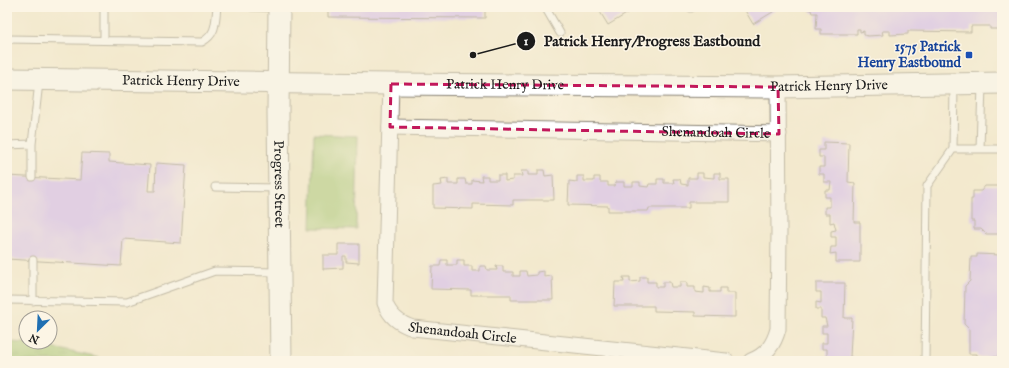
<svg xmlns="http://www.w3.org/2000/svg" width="1009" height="368" viewBox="0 0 1009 368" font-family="'IM FELL English',serif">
  <defs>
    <pattern id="park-tufts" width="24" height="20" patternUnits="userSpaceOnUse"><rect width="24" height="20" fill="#9fc46f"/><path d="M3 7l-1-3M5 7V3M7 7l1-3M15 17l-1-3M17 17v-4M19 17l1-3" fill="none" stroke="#88a860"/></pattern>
  </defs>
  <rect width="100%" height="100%" fill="#fcf5e5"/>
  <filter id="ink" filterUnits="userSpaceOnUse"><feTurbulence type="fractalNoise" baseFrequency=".025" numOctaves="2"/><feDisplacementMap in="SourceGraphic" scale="8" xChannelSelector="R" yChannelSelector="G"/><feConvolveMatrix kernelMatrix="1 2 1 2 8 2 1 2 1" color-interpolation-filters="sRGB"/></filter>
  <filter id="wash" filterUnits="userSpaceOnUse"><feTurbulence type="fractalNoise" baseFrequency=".012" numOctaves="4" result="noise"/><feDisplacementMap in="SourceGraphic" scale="16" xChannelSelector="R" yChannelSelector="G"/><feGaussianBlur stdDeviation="0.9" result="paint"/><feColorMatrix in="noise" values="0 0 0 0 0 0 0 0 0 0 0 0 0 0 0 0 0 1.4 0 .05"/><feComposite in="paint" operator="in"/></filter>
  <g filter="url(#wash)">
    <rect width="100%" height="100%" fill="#f3e9ce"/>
    <path fill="url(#park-tufts)" stroke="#5e7046" d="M7,342l23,1 83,18h-106z"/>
    <path fill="#9fc46f" stroke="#5e7046" d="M314,134l44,2 -2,93 -45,-1z"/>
    <g id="blocks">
      <path fill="#ccb0fb" d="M328,7h157v11l-157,-1z
        M597,7h41l-30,18z
        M743,7h38l-28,17z
        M807,7h195v22h-12v-3h-19v6l-63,-1v3l-18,1v-4h-8l1,4 -15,1 -4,-1v-4l-4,1v-3h-3v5h-36v-5h-5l1,-16h-5l-1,-3 -4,-1z
        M824,142l25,1 -1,39 7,1 -1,39h6v40h-24v-9l-6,1 1,-7h5v-10h-5v-6l5,-1 -2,-8 -4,1v-9h-5v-7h5v-10h-5v-7h5l1,-8h-7v-8h-5v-7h5v-10h-5v-7h5z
        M82,153l27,1v8l41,3 -2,26h7l1,-28 30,2 -5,78 -58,-4 -2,27 -114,-7v-83l73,4z
        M538,170h6l1,6 8,-1 1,25h-41v5l-40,-1v5l-40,-1v-22l9,-1 -1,-5 7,-1v5h10v-5h7l1,5h6v-4l10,1 -1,-5h7v4h10v-5h7v6l8,-1v-4h9l-1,-5h7v4h10z
        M697,173h6v4l11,1v-5h6v6h9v23h-40v6h-40l-1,3h-40v-5l-40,-1 1,-24 8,1v-6h7v5h10v-4h6v5h8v4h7l1,-4h8v4h9v-4h7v4l8,1 1,-3h8v-5h7v4h10l-1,-4h7l1,5 7,1v-7h9z
        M985,186h17v48h-16l-5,-5h-7v-8h-3v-22h2v-8h8z
        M338,244h21v19l-13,-1v-6h-3v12l-20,1v-14h15z
        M977,254l23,1v2h2v97h-3v3h-22v-3h-8v-25l-5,-5 1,-38 5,-5 1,-24h6z
        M441,260h6v5h10v-5h7v6h8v5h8v-5h6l1,4h10l-1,-4h7v6h10v4h7v-5h6l1,5 10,-1v-3l7,-1v6l8,-1 1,24h-42v-5h-40v-5l-40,-1 1,-23h8z
        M623,277h7v5l10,-1v-4h7v5h9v5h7v-5h7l1,5h9v-5h7v5h8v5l9,1v-6l6,1v4h10v-4h6v5h9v24l-40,-1v-4l-41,-1v-5h-40l1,-24h9z
        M816,283h29l-1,35h8l-2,39 4,1v3h-25v-4l-2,1v-9h-5v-6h5v-10h-5v-7h5l-2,-8h-4v-9h-5v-7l5,1v-11h-5z"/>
    </g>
  </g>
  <g filter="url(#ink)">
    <use href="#blocks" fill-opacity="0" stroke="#888275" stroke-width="1"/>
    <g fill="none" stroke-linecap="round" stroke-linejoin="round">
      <defs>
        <path id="lane" d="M251,7l26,1
          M545,7l15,26
          M690,7l1,1
          M7,39l195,3c15,-8 13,-20 15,-35
          M104,40v-33
          M7,145l25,-1
          M953,149h49
          M980,149l2,-64
          M32,177v-33l7,-62
          M215,187l63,1
          M33,260v41
          M7,300l120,2 88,-31 62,1
          M925,361l2,-175 26,-37 1,-62"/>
        <g id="street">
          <path id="s1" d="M391,84l-6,219c5,14 15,21 28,25l313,33"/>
          <path id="s2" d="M390,127l389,7"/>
          <path d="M751,361c16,-6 23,-17 27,-32l1,-97 -1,-145"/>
        </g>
        <g id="secondary">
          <path id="s3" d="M279,7l-1,105 3,249"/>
          <path id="s4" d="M7,79l384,5 387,3 224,-4"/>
        </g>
      </defs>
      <use href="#lane" stroke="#888275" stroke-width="9"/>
      <use href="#street" stroke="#888275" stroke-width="17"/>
      <use href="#secondary" stroke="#888275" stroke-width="23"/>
      <use href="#lane" stroke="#fff" stroke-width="7"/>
      <use href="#street" stroke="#fff" stroke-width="15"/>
      <use href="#secondary" stroke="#fff" stroke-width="21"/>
    </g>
  </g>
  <path d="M0 0H1009V368H0ZM391,84l387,3 1,47 -389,-7z" fill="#f3e9ce" fill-opacity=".55" fill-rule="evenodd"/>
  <path fill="none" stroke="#c2185b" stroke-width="3" stroke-dasharray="8 5" stroke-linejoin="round" d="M391,84l387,3 1,47 -389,-7z"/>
  <rect fill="#1a4fb4" stroke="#fcf5e5" stroke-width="1.5" x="965" y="51" width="8" height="8" rx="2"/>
  <g text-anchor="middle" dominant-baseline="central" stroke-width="3" stroke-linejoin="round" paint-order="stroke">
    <g font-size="14" font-weight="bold" fill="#164399" stroke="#fcf5e5" text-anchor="end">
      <text x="961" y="47">1575 Patrick<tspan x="961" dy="16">Henry Eastbound</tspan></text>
    </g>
    <g font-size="14" fill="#1c1c1c" stroke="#fcf5e5">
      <text stroke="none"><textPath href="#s4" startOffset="174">Patrick Henry Drive</textPath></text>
      <text stroke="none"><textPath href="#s4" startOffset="498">Patrick Henry Drive</textPath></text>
      <text stroke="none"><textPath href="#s4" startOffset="822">Patrick Henry Drive</textPath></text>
      <text stroke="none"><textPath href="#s2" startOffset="326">Shenandoah Circle</textPath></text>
      <text stroke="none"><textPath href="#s3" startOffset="177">Progress Street</textPath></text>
      <text stroke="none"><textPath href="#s1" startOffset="308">Shenandoah Circle</textPath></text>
    </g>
  </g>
  <path fill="none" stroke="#1c1c1c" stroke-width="1.5" d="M473 55L526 41"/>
  <g fill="#1c1c1c" stroke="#fcf5e5" stroke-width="1.5">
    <circle cx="473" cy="55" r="4"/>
    <circle cx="526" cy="41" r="10"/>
  </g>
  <g font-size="12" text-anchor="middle" font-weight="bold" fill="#fff">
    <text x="526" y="45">1</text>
  </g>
  <g font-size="15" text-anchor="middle" font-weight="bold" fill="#1c1c1c" stroke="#fcf5e5" stroke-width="3" stroke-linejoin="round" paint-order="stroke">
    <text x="652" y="46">Patrick Henry/Progress Eastbound</text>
  </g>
  <rect width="1009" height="368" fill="none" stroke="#fcf5e5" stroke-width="24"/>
  <g transform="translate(38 330) rotate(204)"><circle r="19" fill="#fcf5e5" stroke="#a29e95"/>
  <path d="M0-3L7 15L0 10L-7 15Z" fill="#1f6fb2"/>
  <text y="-6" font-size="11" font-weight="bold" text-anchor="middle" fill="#1c1c1c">N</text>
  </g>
</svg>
